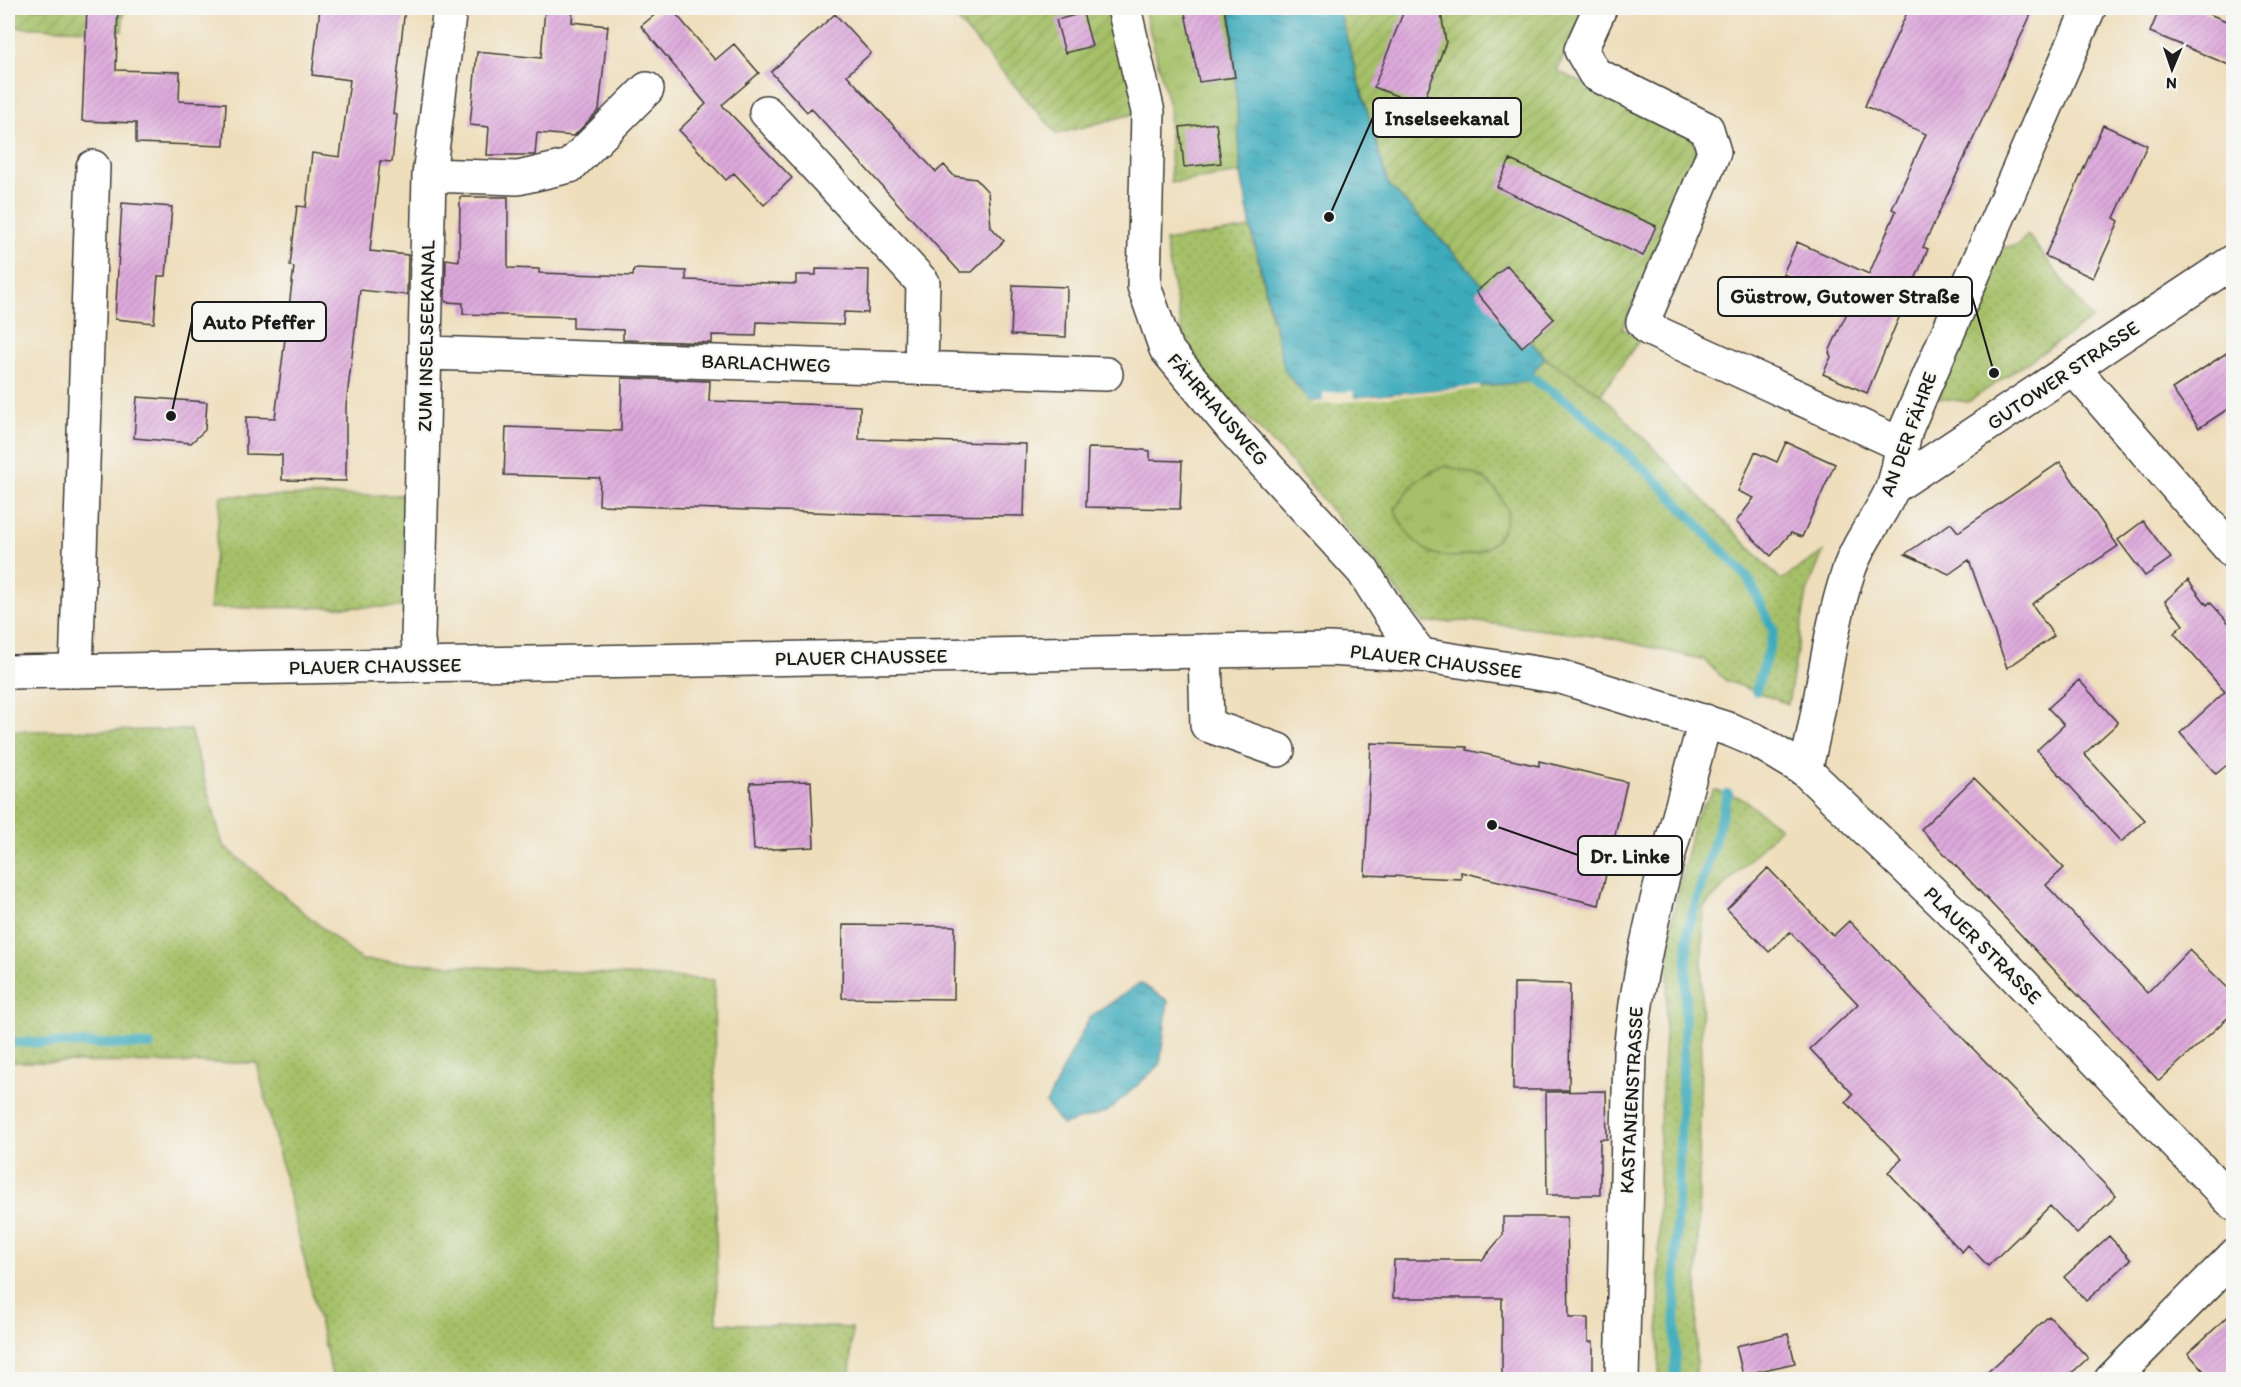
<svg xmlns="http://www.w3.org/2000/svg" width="2241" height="1387" viewBox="0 0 2241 1387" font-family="Itim,sans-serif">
  <defs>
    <pattern id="grass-dots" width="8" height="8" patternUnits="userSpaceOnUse" patternTransform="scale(1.5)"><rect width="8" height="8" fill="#a5c067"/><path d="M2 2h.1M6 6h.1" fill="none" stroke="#8da459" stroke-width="1.8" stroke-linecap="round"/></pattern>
    <pattern id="park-tufts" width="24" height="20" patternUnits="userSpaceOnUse" patternTransform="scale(1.5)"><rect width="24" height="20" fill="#a5c067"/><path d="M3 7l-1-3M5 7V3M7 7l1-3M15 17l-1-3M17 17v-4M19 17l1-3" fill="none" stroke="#8da459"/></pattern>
    <pattern id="garden-furrows" width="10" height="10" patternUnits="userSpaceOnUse" patternTransform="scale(1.5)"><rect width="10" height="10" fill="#a5c067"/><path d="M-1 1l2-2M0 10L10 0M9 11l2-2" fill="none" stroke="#8da459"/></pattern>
    <pattern id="water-ripples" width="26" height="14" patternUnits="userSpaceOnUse" patternTransform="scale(1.5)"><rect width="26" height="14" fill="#3dabbc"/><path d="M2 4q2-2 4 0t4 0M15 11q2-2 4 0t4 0" fill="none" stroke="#328a98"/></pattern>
    <pattern id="building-hatch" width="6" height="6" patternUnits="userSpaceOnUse" patternTransform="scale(1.5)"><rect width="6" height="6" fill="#dda9db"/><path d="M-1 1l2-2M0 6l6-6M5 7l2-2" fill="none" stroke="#bd91bb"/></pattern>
  </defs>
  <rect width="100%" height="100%" fill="#f6f6f2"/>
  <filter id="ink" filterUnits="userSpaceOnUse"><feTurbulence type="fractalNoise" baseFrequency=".0167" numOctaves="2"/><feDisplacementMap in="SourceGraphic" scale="12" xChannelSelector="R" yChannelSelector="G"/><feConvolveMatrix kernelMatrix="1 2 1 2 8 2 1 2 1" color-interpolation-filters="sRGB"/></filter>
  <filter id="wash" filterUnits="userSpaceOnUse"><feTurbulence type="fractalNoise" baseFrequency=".008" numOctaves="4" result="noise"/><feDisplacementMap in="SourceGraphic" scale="24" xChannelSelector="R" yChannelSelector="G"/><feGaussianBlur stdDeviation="1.35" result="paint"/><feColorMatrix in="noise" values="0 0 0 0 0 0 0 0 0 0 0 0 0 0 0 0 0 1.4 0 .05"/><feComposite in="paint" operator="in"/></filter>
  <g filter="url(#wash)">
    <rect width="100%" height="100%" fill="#eedebc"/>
    <path fill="url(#grass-dots)" stroke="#606e42" stroke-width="1.5" d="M1251,228l20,92 254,62 20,-24 56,36 180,186 42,-28 -16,40 -19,112 -63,-24 -21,-20 -93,-22 -142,-17 -47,2 -38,-50 -100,-119 -83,-84 -19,-39 -17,-90z
      M2028,235l64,84 -124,83 -31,-4 65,-150 15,-3z
      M406,495l-3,112 -194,1 12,-112z
      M190,730l33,115 138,115 353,20 3,343 135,5 -2,51h-517l-76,-316 -249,-1v-331z
      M1714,790l28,8 38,30 -77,80 -7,471 -37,1v-237l12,-219 24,-107z"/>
    <path fill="url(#park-tufts)" stroke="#606e42" stroke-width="1.5" d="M1144,8h87l10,165 -70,10 -2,-77z
      M1445,466c33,7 48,12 63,45 -2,7 -3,16 -7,22 -7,11 -18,18 -30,21 -37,11 -62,-10 -76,-44 15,-25 23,-34 50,-44z"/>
    <path fill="url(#garden-furrows)" stroke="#606e42" stroke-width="1.5" d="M8,8h116l-2,23 -114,-4z
      M947,8h165l25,105 -80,21z
      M1338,8h247l-28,63 133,62 8,22 -76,174 19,9 -40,56 -56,-36 -77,-90 -80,-84z"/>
    <path fill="url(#water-ripples)" stroke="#2c646c" stroke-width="1.5" d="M1231,8h107l50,176 80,84 77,90 -20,24 -215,20 -25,-31 -34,-143 -10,-55z
      M1140,983l28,18 -8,64 -53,47 -45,13 -16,-21 43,-86z"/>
    <path fill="#eedebc" d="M1480,386v3l-167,16 -1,-3 11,-1v-8l30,-2 1,7z"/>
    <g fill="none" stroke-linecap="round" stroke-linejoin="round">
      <path stroke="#3dabbc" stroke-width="10" d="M1529,376l46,31 80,72 93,99 26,54 -18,59
        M8,1042l142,3
        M1675,1380l1,-134 12,-316 40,-136"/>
    </g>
    <g id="blocks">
      <path fill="url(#building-hatch)" d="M87,8h31l-2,62 64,2 -1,29 47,2 -2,43 -88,-3v-20l-54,-2z
        M320,8h85l-12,106 4,1 -5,47 -12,-1 -10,90 38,4 -1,40 -47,-5 -14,116v75l-64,-1v-25l-36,-1v-37l29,1 19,-151 -4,-1 7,-60 9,1 6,-54 28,4 10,-77 -38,-5z
        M545,8h28l-1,14 36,4 -9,84 -25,26 -37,-3 -2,22h-48l2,-28 -19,-2 7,-73 64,6z
        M663,8h8l44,52 19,-16 25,29 -37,32 70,73 -28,27 -30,-32 -8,7 -47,-50 27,-26 -65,-78z
        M1184,8h40l11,69 -36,5z
        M1405,8h35l6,34 -24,64 -48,-19z
        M1909,8h125l-111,239 5,2 -61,144 -44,-19 8,-17 -2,-5 22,-48 -68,-30 14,-32 72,32 27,-63 -4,-2 34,-75 -61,-28z
        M2160,8h34l40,16v43l-84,-35z
        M1083,13l9,33 -27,7 -9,-33z
        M835,14l36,39 -24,22 89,97 8,-7 10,11 22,3 12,13 3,35 13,14 -32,31h-12l-149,-164 -4,4 -36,-40z
        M1216,123l5,40 -37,4 -4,-40z
        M2103,125l44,20 -33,73 5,3 -26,57 -48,-22z
        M1510,160l146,66 -13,30 -146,-69z
        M460,197h48v71l31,1v4l94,3 1,-7 52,2v9l110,4v-9h20v-6l53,1 -1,43 -24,-1 -1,13 -86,-3 -1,14 -44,-1v8l-89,-3v-10l-50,-2v-11l-110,-3v-11l-17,-1 -1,-3 1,-40 13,2z
        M122,203l50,4 -6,69h-8l-4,47 -39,-4z
        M1507,265l47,54 -32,28 -46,-55z
        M1013,285l54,2 -1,50 -55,-2z
        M2234,348v57l-35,23 -27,-39z
        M622,378l88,3 -1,20 151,5 -1,33 167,5 -2,72 -121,-1 -304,-10 1,-27 -96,-3 2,-48 115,4z
        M137,397l70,5 -2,28 -14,13 -57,-5z
        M1786,442l49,22 -33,73 -11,-4 -20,23 -35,-34 18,-24 -16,-7 17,-39 22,10z
        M1088,448l47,1 15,2v9l32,1 -2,48 -94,-2z
        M2060,462l58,84 -86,58 22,32 -47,32 -38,-108 -20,14 -44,-20 46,-31 7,9z
        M2143,521l28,37 -26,18 -27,-36z
        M2188,580l19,25 3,-3 24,27v130l-18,15 -36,-41 45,-41 -51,-59 9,-8 -18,-24z
        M2079,680l39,43 -34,31 61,66 -24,22 -84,-92 27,-25 -16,-17z
        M1371,743l96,4v3l72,16v-5l88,21 -28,123 -138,-33v7l-96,-4z
        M1974,778l90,90 -18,17 101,108 42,-43 45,44v18l-75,69 -238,-252z
        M811,781l3,66 -60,3 -4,-67z
        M1768,868l65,68 16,-15 267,275 -39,38 -27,-28 -62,60 -20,-21 -6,7 -74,-80 14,-13 -56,-57 7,-8 -43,-45 48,-45 -68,-72 -21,20 -42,-43z
        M843,925l112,1 -1,73 -112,-1z
        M1514,983l56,1 -1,106h-56z
        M1606,1091l1,48h-7v56h-53l-1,-103z
        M1503,1217h64l2,101h19v24h5v38h-91v-82h-109l1,-38h88l21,-25z
        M2109,1236l22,24 -45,41 -22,-24z
        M2234,1311v69h-22l-24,-27z
        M2049,1316l39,42 -24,22h-85z
        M1788,1334l7,29 -52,12 -7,-29z"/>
    </g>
  </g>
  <g filter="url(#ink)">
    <use href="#blocks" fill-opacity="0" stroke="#3c3934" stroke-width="1.5"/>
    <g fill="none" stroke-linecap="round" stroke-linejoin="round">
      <defs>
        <path id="minor" d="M1124,8l24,104 -4,174 22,63 66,79 131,143 27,43 31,41
          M1600,8l-19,42 14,24 112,55 7,23 -71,170 6,7 251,115
          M766,112l157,171 -2,85
          M429,175l89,3 52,-12 77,-77
          M426,353l680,21
          M2073,368l161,185
          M1892,488l342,-227
          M1205,651l2,74 71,25
          M421,665l-3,-26 11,-464 21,-167
          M76,671l17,-504
          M1805,770c18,-66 22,-135 44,-200 10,-30 31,-53 43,-81 8,-19 8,-42 15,-62l182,-419
          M1622,1380l8,-328c11,-114 46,-221 75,-331
          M2111,1380l123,-124"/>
        <path id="major" d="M8,672l1321,-23 92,6 140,22 170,53 26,11 48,29 163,157 266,277"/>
      </defs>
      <use href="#minor" stroke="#3c3934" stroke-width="36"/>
      <use href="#major" stroke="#3c3934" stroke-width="36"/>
      <use href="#minor" stroke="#fff" stroke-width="33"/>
      <use href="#major" stroke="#fff" stroke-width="33"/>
    </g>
  </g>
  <g text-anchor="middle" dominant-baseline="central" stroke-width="4.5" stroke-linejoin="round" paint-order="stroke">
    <g font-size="20" fill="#1c1c1c" stroke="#f6f6f2">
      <text transform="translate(426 336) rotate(-89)">ZUM INSELSEEKANAL</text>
      <text transform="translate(766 363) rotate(2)">BARLACHWEG</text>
      <text transform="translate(2063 375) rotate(-34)">GUTOWER STRASSE</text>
      <text transform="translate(1218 409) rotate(49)">FÄHRHAUSWEG</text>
      <text transform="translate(1908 434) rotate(-70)">AN DER FÄHRE</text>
      <text transform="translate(861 657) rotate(-1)">PLAUER CHAUSSEE</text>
      <text transform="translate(1436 661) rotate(7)">PLAUER CHAUSSEE</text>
      <text transform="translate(375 666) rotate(-1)">PLAUER CHAUSSEE</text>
      <text transform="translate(1983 945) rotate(45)">PLAUER STRASSE</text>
      <text transform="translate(1631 1100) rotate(-87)">KASTANIENSTRASSE</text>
    </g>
  </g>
  <path fill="none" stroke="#1c1c1c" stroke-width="2" d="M1329 217L1373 117M1994 373L1972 296M171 416L192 321M1492 825L1578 855"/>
  <g fill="#1c1c1c" stroke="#f6f6f2" stroke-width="2">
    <circle cx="1329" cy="217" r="6"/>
    <circle cx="1994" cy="373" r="6"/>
    <circle cx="171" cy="416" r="6"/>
    <circle cx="1492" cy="825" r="6"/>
  </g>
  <g fill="#f6f6f2" stroke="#1c1c1c" stroke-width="2">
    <rect x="1373" y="98" width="148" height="39" rx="6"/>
    <rect x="1718" y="277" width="254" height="39" rx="6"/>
    <rect x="192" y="302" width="134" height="39" rx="6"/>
    <rect x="1578" y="836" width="104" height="39" rx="6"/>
  </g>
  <g font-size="21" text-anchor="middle" font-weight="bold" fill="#1c1c1c">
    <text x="1447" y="125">Inselseekanal</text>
    <text x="1845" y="303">Güstrow, Gutower Straße</text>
    <text x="259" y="329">Auto Pfeffer</text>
    <text x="1630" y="863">Dr. Linke</text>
  </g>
  <rect width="2241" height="1387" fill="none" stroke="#f6f6f2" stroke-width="30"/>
  <g transform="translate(2172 69) rotate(182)" stroke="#f6f6f2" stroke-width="4.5" paint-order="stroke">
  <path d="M0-4.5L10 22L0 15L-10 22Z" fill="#1c1c1c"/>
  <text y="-9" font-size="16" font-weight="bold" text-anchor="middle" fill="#1c1c1c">N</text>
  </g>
</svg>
